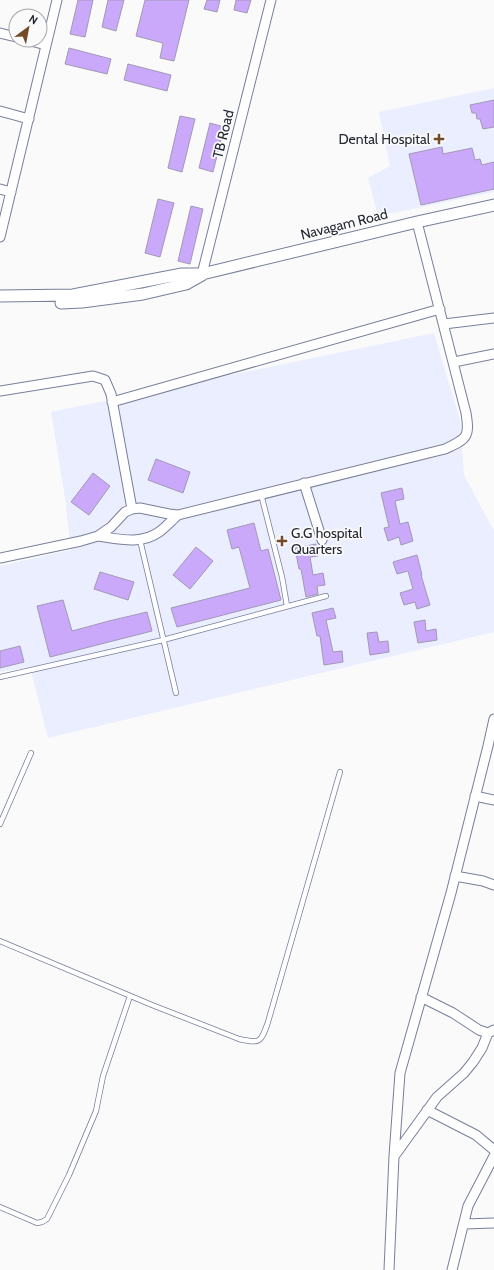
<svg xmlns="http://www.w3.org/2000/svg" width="494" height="1270" viewBox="0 0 494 1270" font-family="Cabin,sans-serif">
  <rect width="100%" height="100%" fill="#fafafa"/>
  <path fill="#eaeefe" d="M494,88v104l-116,24 -10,-38 22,-12 -11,-54z
    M434,333l26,87 4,55 30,56v101l-446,106 -18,-71 -30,5v-106l71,-16 -6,-52 -14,-86z"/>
  <path fill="#caa9fb" stroke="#a298b5" d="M78,0h15l-8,37 -15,-3z
    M108,0h16l-8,31 -14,-4z
    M145,0h44l-15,61 -14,-3 3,-15 -27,-7z
    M207,0h13l-3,12 -13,-3z
    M236,0h15l-4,13 -13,-3z
    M69,48l42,11 -4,15 -42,-10z
    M128,64l43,11 -4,16 -43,-11z
    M494,100v27l-11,2 -3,-10h-3l-1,-6h-4l-2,-8z
    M180,116l15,3 -13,53 -14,-4z
    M210,123l14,4 -11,45 -14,-4z
    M442,147l1,7 29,-6 3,12 5,-1 2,6 12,-3v27l-73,16 -12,-51z
    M158,199l16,4 -14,54 -15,-4z
    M191,206l12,3 -13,55 -12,-3z
    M156,459l34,13 -7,21 -35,-13z
    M93,473l17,13 -21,29 -18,-13z
    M402,488l2,11 -9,2 5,23 8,-2 5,19 -12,4 -2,-8 -11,4 -4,-13 5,-1 -8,-34z
    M254,523l7,28 7,-2 13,51 -104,27 -6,-19 79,-20 -11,-41 -7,2 -5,-19z
    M316,544l2,12 -8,1 3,18 10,-2 2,12 -8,1 1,8 -12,3 -5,-28h-2l-4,-21z
    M196,547l17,14 -23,28 -17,-14z
    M417,555l5,20h-1l9,30 -13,4 -2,-7 -11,3 -4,-12 13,-4 -5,-18 -11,3 -4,-12z
    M100,572l34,10 -6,18 -34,-11z
    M63,600l9,31 37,-10 38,-9 5,19 -102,26 -13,-51z
    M333,608l3,10 -10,2 7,32 9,-1 1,11 -19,3 -4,-29h-3l-5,-23z
    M425,620l1,11 10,-2 1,11 -19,3 -4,-21z
    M377,632l2,10 9,-1 1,11 -19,3 -3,-22z
    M20,646l4,16 -24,6v-17z"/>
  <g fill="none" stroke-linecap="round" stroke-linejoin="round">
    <defs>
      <path id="service" d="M261,494l21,83 5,29
        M140,540l36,153
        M0,677l163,-37 163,-44
        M0,824l31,-71
        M0,941l152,64 87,34c22,5 22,3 29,-17l72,-250
        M0,1207l37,16 5,-1 5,-3 22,-44 27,-64 7,-35 27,-80"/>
      <path id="minor" d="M0,33l16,4
        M27,40l19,5
        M0,111l29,8
        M0,189l11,3
        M0,237l57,-237
        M202,274l69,-274
        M444,324l50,-6
        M454,362l40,-8
        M0,391l93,-15 12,4 6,14 21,115
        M112,402l328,-93
        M304,483l18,57
        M98,536c21,3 43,9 61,-4 7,-5 13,-12 19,-17
        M0,558l81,-17 17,-5 13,-9 14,-15 7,-3 8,-1 29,6 9,1 267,-66c22,-10 25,-12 21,-36l-49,-191
        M475,796l19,4
        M455,876l28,5 11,4
        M421,997l32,16 26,17 9,3 6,-3
        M427,1110l49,25 18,15
        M395,1155l42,-58 27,-24 9,-11 9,-14 6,-15
        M464,1224l30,-1
        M389,1270l5,-114 6,-83 51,-180 37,-147 6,-27
        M452,1270l16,-64 26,-50"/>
      <path id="tertiary" d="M0,296l73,-1 109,-21h20l215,-52 77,-17
        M61,303l21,-1 61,-8 43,-10 16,-9"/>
    </defs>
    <use href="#service" stroke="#777f9b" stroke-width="6"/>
    <use href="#minor" stroke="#777f9b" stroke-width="11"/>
    <use href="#tertiary" stroke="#777f9b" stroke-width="13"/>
    <use href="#service" stroke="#fff" stroke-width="4.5"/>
    <use href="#minor" stroke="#fff" stroke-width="9"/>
    <use href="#tertiary" stroke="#fff" stroke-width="11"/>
  </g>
  <g fill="#734b29" stroke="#fafafa" stroke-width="1.5">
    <path d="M437 133h4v4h4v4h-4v4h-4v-4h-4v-4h4z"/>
    <path d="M280 535h4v4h4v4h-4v4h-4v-4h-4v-4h4z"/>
  </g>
  <g text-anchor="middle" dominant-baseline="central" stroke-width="3.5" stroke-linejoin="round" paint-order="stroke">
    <g font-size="14" fill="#252834" stroke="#fafafa">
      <text transform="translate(223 134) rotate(-76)">TB Road</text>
      <text transform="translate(344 224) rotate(-14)">Navagam Road</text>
    </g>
    <g font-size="14" fill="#252834" stroke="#fafafa" text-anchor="end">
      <text x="430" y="139">Dental Hospital</text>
      <text x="291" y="533" text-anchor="start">G.G hospital<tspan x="291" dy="16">Quarters</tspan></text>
    </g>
  </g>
  <g transform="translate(28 28) rotate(32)"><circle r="19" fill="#fafafa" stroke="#a5a6ab"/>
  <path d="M0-3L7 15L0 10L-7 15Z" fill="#734b29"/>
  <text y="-6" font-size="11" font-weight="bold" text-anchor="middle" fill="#252834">N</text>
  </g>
</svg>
